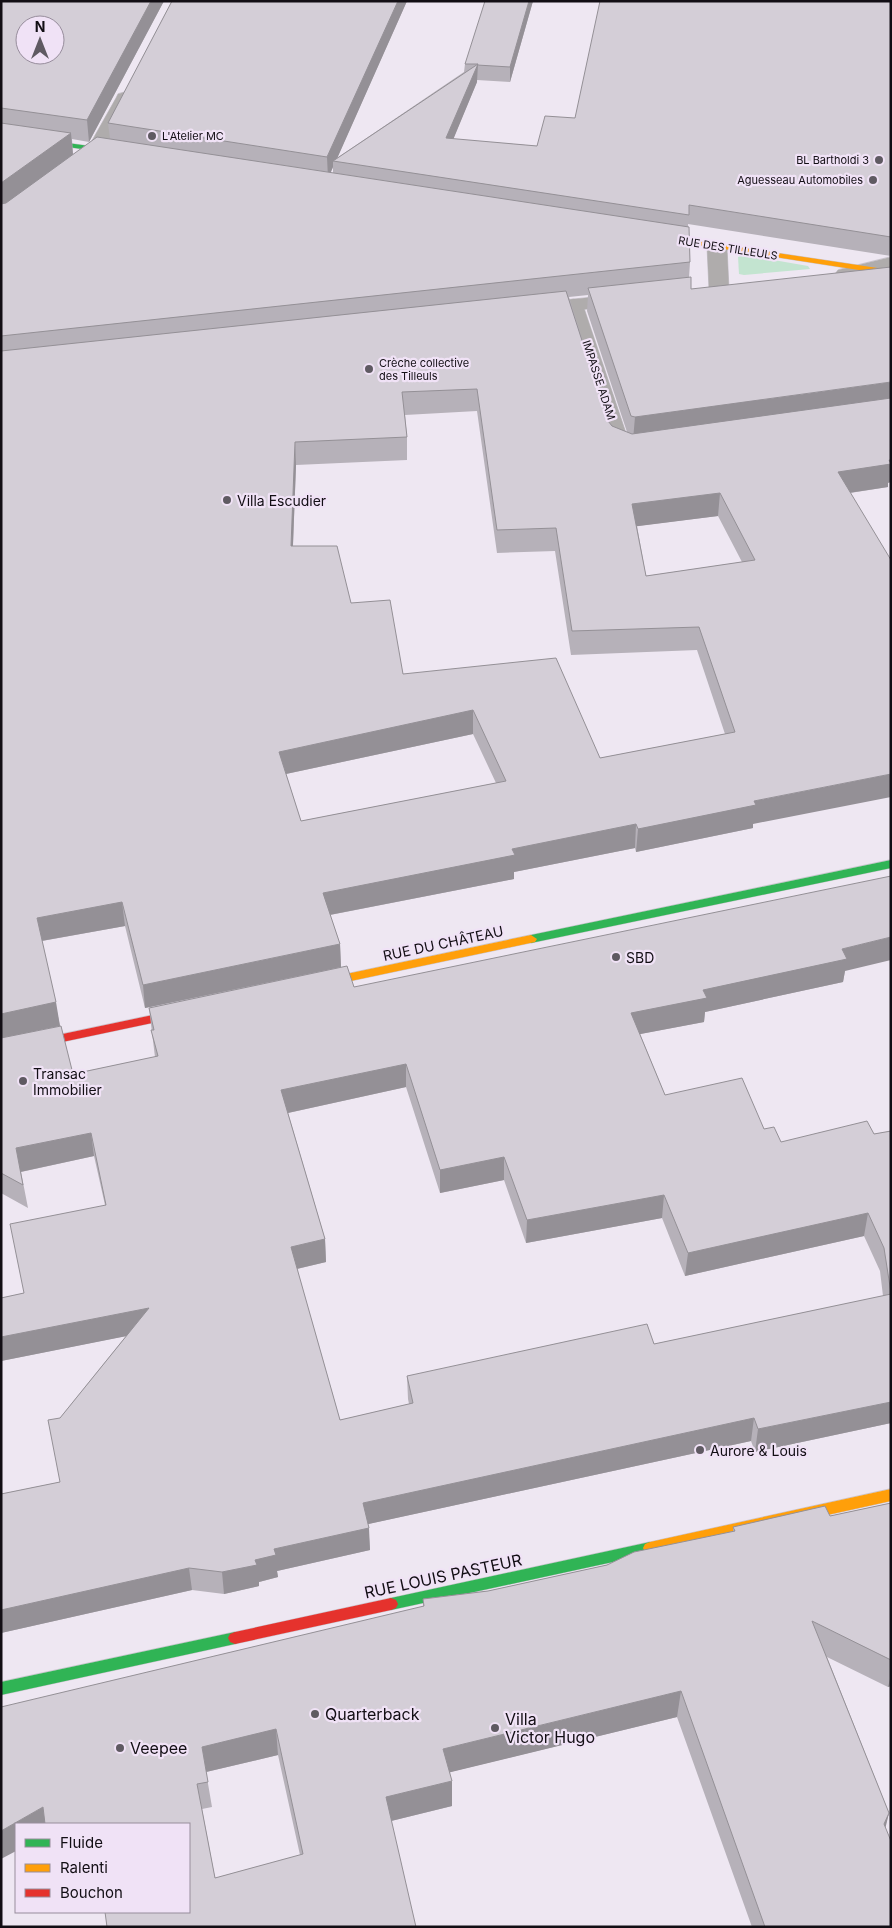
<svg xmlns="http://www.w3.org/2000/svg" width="892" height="1928" viewBox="0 0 892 1928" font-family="Inter,sans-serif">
  <rect width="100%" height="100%" fill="#eee7f2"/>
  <path fill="#c3e4d0" d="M745,255l63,11 2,3 -66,6 -5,-1 -1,-17z"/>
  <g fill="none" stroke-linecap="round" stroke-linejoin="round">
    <defs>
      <path id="lane" d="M574,299l7,2 2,4 45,134 12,5 3,4 -3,4c-10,3 -25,0 -31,-9l-44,-138 2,-4z"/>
      <path id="street" d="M125,92l7,2 2,4c-11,21 -33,78 -63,70l-3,-4 21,-18 27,-48 2,-4z
        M717,241l7,2 3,4 2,42 -3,4 -7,2 -7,-2 -3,-4 -2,-42 3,-4z
        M891,257v13c-16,5 -37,13 -53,8l-3,-4 3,-4z
        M624,294l7,2 3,4 -3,4 -96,11 -7,-2 -3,-4 3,-4 7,-2z"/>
      <path id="fast" d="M1,134l118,16 4,2 -4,2 -118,-16z
        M891,860v8l-360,75 -6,-4 6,-4z
        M650,1542l5,2 2,4 -2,4 -5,2 -259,56 -5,-2 -2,-4 2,-4 5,-2z
        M235,1632l5,2 2,4 -2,4 -5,2 -234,51v-13z"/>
      <path id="slow" d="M650,234l241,36v5l-238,-37h-3z
        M531,935l6,4 -2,3 -222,47 -6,-4 6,-4z
        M891,1489v12l-241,53 -5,-2 -2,-4 2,-4 5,-2z"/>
      <path id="jam" d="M186,1008l6,4 -2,3 -189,40v-8z
        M391,1598l5,2 2,4 -2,4 -5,2 -156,34 -5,-2 -2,-4 2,-4 5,-2z"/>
    </defs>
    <use href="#lane" stroke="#cac5ce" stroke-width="1"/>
    <use href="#street" stroke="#cac5ce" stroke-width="1"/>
    <use href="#fast" stroke="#cac5ce" stroke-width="1"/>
    <use href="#slow" stroke="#cac5ce" stroke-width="1"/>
    <use href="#jam" stroke="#cac5ce" stroke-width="1"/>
    <use href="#lane" fill="#afacac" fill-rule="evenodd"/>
    <use href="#street" fill="#afacac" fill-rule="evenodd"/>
    <use href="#fast" fill="#30b455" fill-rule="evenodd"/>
    <use href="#slow" fill="#ff9f0a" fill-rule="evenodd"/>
    <use href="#jam" fill="#e5322d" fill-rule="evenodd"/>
  </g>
  <path fill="#b6b1b9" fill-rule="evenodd" d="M1,1h163l-75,141 -17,-3 1,15 37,-15 -2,-16 64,-122h235l-70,157 127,-86 1,-8 68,-63 -23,81 -33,-2v2l-24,57 84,7 38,-28 316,-117v255l-203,-32 2,38 -1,16 2,11 197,194v4l-38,6 -97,331v4l-117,24 -1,-4 -121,24v7l-184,36 10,29 1,23 13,20 491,-16 -2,11 -138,30 -1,10 -64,12 25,61 99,34 17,13 93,-8 17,-3v292l-136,29 -4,-11 -383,83 2,26 -93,21 1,6 -19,5v4l-35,8 -32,-4 -191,43v-139l59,-12v-64l66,-82 -125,25v-63l23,-5 81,-88 -11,-49 -73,16 7,36 -27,-15zM333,167v6h-2v-1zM588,295l-1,16 40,121 -15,-6 -4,-5 -39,-124zM477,411l20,142 58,-2 16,104 126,-5 28,84 -125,24 -197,-84 -52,-71 -58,-57 3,-81 111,-5v-23l-2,-22zM718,516l24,46 -96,14 -9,-50zM473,734l23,49 -195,38 -15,-47zM125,926l20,82 180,-37 -176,37 6,49 -82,17 -38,-43 25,-5 -18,-85zM406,1087l34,106 64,-13 22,63 136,-25 23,58 179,-40 16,35 3,25 -229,48 -247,32 1,23 1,5 -69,16 -43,-151 29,-7 -1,-23 -37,-126z
    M891,1503v183l-3,1 -61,-30 62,156 -4,14 6,100h-139l-75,-210 -227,55 2,34 -61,15 -284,106 82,-103h-173l407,-218v-7l65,-8 119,-26 126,-34v-4l97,-11zM278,1755l22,100 -85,23 -13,-69 10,-2 -6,-35z"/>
  <path fill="#949096" d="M151,1h13l-75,141 -2,-22z
    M398,1h9l-71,160h-3v6l-5,11 -1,-21z
    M529,1h4l-23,81v-15z
    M478,64l-1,18 -31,75v-19z
    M71,133l2,22 -72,53v-25z
    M891,382v22l-258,36 2,-23z
    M295,442l1,23 -4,104 -1,-23z
    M891,460v22l-3,1v4l-53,8 3,-23z
    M720,493l-2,23 -87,11 1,-23z
    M473,710v24l-192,41 -2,-23z
    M891,774v23l-138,27v4l-117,24 2,-23 116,-28z
    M636,824l-1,24 -121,24v7l-190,37 -1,-23 189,-44z
    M122,902l3,24 -84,15 -4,-23z
    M891,937v23l-46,11 -2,11 -138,30 -1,10 -74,14 1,-23 72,-23 139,-41z
    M340,944l1,23 -196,41 -2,-23z
    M56,1002l4,24 -59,12v-24z
    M406,1064v23l-123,27 -2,-24z
    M91,1133l3,23 -74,16 -4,-24z
    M504,1157v23l-64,13v-23z
    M664,1195l-2,23 -136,25 1,-23z
    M868,1213l-4,23 -179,40 3,-23z
    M325,1239l1,23 -34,8 -1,-23z
    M149,1308l3,23 -151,30v-24z
    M891,1402v21l-136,29 3,-23z
    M754,1418l-3,23 -387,84 -1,-22z
    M369,1528l1,22 -93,21 1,6 -19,5v4l-35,8 -2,-22 33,-12 19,-11z
    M189,1568l3,22 -191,43v-23z
    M891,1675v11l-3,1z
    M681,1691l-4,26 -234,57v-25z
    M276,1729l2,26 -72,17 -4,-25z
    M452,1781v25l-65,16 -1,-25z
    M43,1807l4,17h-31v27l-15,8v-28z
    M889,1813l-6,25 1,-14z"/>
  <path fill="#d4ced7" stroke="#949096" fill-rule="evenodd" d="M1,1h150l-64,119 -86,-12zM25,25h30v30h-30z
    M172,1h226l-71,156 -219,-34z
    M485,1h44l-19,66 -33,-2 1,-1h-13z
    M600,1h291v236l-202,-32v10l-356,-54 145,-97 -32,74 91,8 8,-30 30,2z
    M1,123l70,10 -70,50z
    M97,137l592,90 1,35 -689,74v-132l5,-1z
    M891,267v115l-256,35 -4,-1 -43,-128 103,-11v12z
    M566,291l42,130 4,5 20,8 259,-36v62h-2l2,4 -53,8 53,88v214l-137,27 2,4 -118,24 -2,-5 -124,25 3,6 -192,38 17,51 -197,41 -21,-83 -85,16 19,84 -55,12v-663zM477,389l20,141 59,-2 16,103 127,-4 36,105 -135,26 -44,-100 -153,16 -13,-74 -39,3 -14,-57h-46l4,-104 112,-5 -5,-45zM720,493l35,67 -109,16 -14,-72zM473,710l33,71 -205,40 -22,-69z
    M891,876v61l-49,12 5,10 -144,31 4,8 -76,15 34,82 77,-17 22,51 10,-2 7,15 86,-21 7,13 17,-3v162l-7,-45 -16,-35 -180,40 -24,-58 -137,25 -23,-63 -64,13 -34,-106 -125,26 44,149 -34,8 49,173 73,-17 -6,-27 240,-52 7,20 237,-50v108l-133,27 -4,-11 -391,85 6,25 -95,21 2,6 -21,5 2,5 -35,7 -33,-4 -188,42v-116l59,-12 -12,-62 12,-2 89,-110 -148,29v-39l23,-5 -14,-69 96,-19 -15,-72 -75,15 7,37 -22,-12v-135l60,-12 12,48 85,-18 -7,-26h3l-5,-22 198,-42 7,21z
    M891,1503v157l-79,-39 77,192 -5,11 7,17v86h-126l-84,-236 -238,58 9,32 -66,16 30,130h-309l-2,-15h84v-88h-144l-2,-17 -42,24v-124l423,-101 -1,-7 65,-8 119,-26 27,-13 101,-21 -2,-4 92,-21 5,10zM276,1729l27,125 -88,24 -18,-94 11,-2 -6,-35z"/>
  <g fill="#5f5a62" stroke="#f0e2f6" stroke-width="2">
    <circle cx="152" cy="136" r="5"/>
    <circle cx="879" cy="160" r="5"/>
    <circle cx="873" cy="180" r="5"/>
    <circle cx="369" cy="369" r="5"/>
    <circle cx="227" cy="500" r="5"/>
    <circle cx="616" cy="957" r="5"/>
    <circle cx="23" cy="1081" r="5"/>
    <circle cx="700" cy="1450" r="5"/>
    <circle cx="315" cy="1714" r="5"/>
    <circle cx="495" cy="1728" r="5"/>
    <circle cx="120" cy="1748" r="5"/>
  </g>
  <g text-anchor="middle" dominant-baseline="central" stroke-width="4.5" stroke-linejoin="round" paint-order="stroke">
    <g font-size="11" fill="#120e14" stroke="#f0e2f6" text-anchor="start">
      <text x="162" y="136">L'Atelier MC</text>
      <text x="869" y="160" text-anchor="end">BL Bartholdi 3</text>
      <text x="863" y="180" text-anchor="end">Aguesseau Automobiles</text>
      <text x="379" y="363">Crèche collective<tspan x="379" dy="13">des Tilleuls</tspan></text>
    </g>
    <g font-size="11" fill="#120e14" stroke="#f0e2f6">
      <text transform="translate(728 248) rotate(9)">RUE DES TILLEULS</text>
      <text transform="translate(599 380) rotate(72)">IMPASSE ADAM</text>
    </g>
    <g font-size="14" fill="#120e14" stroke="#f0e2f6" text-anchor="start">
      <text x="237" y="500">Villa Escudier</text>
      <text x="626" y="957">SBD</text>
      <text x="33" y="1073">Transac<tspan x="33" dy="16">Immobilier</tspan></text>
      <text x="710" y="1450">Aurore &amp; Louis</text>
    </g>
    <g font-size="14" fill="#120e14" stroke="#f0e2f6">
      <text transform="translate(443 943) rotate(-12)">RUE DU CHÂTEAU</text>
    </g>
    <g font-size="16" fill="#120e14" stroke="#f0e2f6">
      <text transform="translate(443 1576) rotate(-12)">RUE LOUIS PASTEUR</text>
    </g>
    <g font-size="16" fill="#120e14" stroke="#f0e2f6" text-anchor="start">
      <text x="325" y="1714">Quarterback</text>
      <text x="505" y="1719">Villa<tspan x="505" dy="18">Victor Hugo</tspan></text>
      <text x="130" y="1748">Veepee</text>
    </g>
  </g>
  <rect width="892" height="1928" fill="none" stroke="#120e14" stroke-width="5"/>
  <rect x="15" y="1823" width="175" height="90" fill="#f0e2f6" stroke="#978d9c"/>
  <rect x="25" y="1839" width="25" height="8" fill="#30b455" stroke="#978d9c"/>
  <text x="60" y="1848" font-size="15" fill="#120e14">Fluide</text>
  <rect x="25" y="1864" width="25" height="8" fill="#ff9f0a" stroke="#978d9c"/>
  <text x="60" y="1873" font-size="15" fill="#120e14">Ralenti</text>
  <rect x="25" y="1889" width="25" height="8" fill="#e5322d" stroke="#978d9c"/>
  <text x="60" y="1898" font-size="15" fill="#120e14">Bouchon</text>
  <g transform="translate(40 40)"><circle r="24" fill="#f0e2f6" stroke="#978d9c"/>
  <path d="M0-4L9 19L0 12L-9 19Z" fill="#5f5a62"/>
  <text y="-8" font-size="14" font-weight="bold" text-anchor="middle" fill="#120e14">N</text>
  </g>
</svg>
